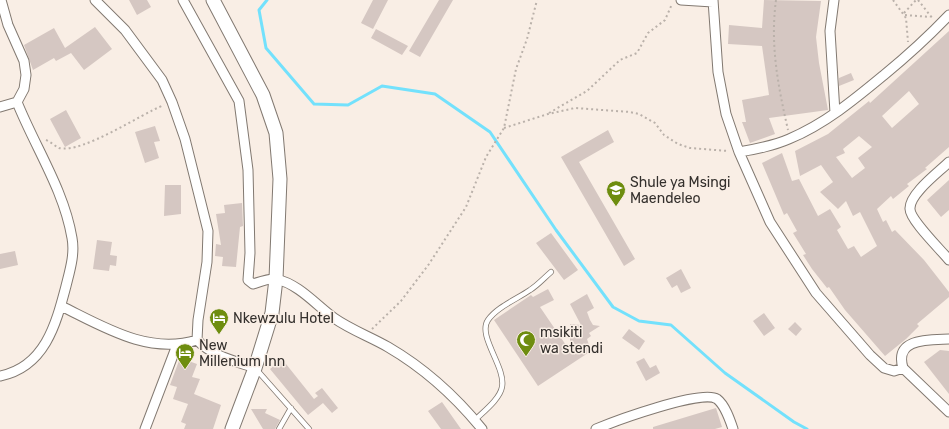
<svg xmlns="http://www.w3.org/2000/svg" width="949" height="429" viewBox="0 0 949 429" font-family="Rubik,sans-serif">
  <rect width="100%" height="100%" fill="#f9eee5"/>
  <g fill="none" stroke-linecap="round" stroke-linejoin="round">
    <path stroke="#73e1fc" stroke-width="3" d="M267,0l-8,10 7,38 48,56 34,1 34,-19 53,8 55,38 66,98 57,77 26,14 32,4 54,48 69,49 13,7"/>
  </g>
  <path fill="#d5c7c2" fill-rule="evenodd" d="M129,0h18l4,7 -14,8z
    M373,0h15l-15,29 -12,-6z
    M439,0h14l-33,57 -11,-6z
    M764,0l57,1 -5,36 3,26 9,47 -59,8 6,16 -25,9 -8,-21h4l-4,-22 27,-5 -7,-49 -34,-2 1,-19 33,3z
    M95,27l17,22 -28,21 -13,-17 -15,8 -2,-3 -21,12 -9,-25 30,-17 11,20z
    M376,29l32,17 -6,9 -31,-17z
    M949,31v116l-24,21 2,1 -20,15 2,2 -16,13 -2,-3 -14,13 6,13 3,-2 6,12 3,-2 29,30 25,32v5l-32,27 2,2 -13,13 -21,17 -40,-46 -16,-23 -2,1 -15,-19 -9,-14 3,-1 -13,-21 4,-2 -10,-18 -3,2 -22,-52 20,-10 10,28 7,-2 19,37 12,-7 11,18 -4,3 11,19 6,-3 7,11 16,-11 -17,-34 -7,4 -7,-15 -8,8 -18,-17 13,-10 -12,-17 -21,11 -5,-25 33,-17 41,-33 1,2zM909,91l10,13 -27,24 -10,-12zM859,136l13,11 -14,11 7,10 -13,10 -16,-21 9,-4 -2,-4z
    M851,73l3,7 -15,6v-8z
    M66,110l15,28 -16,9 -15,-28z
    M155,126l5,15 -6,1 5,16 -14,5 -10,-31z
    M608,130l6,12 -35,20 56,97 -11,7 -63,-109z
    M949,180v30l-8,7 -14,-17z
    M165,185h16v29l-17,2z
    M242,203l1,23 -3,1 -4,40 -14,-1 1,-9 -8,-1 1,-12 5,1 -5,-31 9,-1 -1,-8z
    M551,233l27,37 -14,10 -28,-37z
    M97,240l15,2 -2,13 7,1 -1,10 -6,-1 -1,6 -16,-2z
    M15,251l3,14 -18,4v-15z
    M681,269l10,19 -10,5 -4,-8 -5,3 -6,-10z
    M548,289l6,11 -14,7 30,44v-27l11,1 -11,-21 17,-10 7,14 -7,4 3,8 3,5 7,1 -11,7 2,3 -4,3 4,12 -53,35 -44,-66 37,-25 2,2z
    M764,313l11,15 -11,8 -11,-15z
    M795,322l7,7 -6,7 -8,-7z
    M629,329l16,12 -6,9 -17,-12z
    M940,350l9,1v43l-25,-32z
    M180,358l17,6 -5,13 8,2 -6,15 27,11 -8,24h-29l2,-5 -5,-2 7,-18 -15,-5 4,-12 -7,-2z
    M644,358l6,10 6,-3 4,8 -14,8 -10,-19z
    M282,359l32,40 4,-3 -3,-3 7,-5 16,20 -6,5 -9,-10 -15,12 -38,-46z
    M442,402l19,27h-20l-13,-18z
    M716,408l6,19 -7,2h-62v-2z
    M251,409h16l-2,4 15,7 -5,9h-12z"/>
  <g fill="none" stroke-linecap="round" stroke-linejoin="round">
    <defs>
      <path id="service" d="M256,369l53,60
        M475,420c8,-8 25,-21 27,-33 4,-20 -25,-51 -14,-67 9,-13 29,-21 42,-30 8,-5 14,-12 21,-18
        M279,429l12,-21"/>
      <path id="minor" d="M95,0l30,30 37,50 10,22 13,37 23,92 -1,31 -9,58 -1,20c15,16 38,21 58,28
        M183,0l56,101 9,69 2,83 -2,27 5,4c6,-2 17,-6 23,-5 23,5 41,27 58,39 17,12 37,19 54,29 36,21 68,50 94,82
        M681,0l32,2
        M713,0l5,72 8,42 13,38 31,70 46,71 54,62 14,13 10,3 9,-3
        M834,0l-4,31 5,82
        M0,107l17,-5 7,-13 2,-14 -2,-14 -16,-36 -7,-25
        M739,152c17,-3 34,-6 50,-13 36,-15 66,-40 95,-64 23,-19 44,-38 65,-60
        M949,162c-10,10 -40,32 -39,47 0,11 31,41 39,51
        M61,306c43,21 87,49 136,34
        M949,339c-21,1 -55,-1 -46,29l46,44
        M0,376c45,-9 56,-52 66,-90 4,-16 9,-32 6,-48 -8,-48 -37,-91 -55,-136
        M145,429l32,-84
        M596,429c19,-8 106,-40 121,-30 8,6 13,21 16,30"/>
      <path id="secondary" d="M213,0l50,95 13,38 4,46 -4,100 -4,34 -17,55 -23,61"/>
    </defs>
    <use href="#service" stroke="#827971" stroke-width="6"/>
    <use href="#minor" stroke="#827971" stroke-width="11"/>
    <use href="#secondary" stroke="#827971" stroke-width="15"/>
    <path stroke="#bab1aa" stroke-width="2" stroke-dasharray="2 3" stroke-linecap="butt" d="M776,0c-6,45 2,86 12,130
      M893,0l13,18 2,24
      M918,0l15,19
      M904,13l12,-13
      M905,15l25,2
      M549,113l38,-22 33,-31 17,-7 11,-20 17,-13 7,-16
      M504,128l44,-14 27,-6 55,4 9,2 16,9 9,12 14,9 12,4 38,3
      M46,140c5,2 9,6 13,8 23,6 82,-34 105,-43
      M372,329l29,-28 28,-37 37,-57 20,-50 18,-29 12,-59 11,-30 10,-39"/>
    <use href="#service" stroke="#fff" stroke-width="4.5"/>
    <use href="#minor" stroke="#fff" stroke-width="9"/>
    <use href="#secondary" stroke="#fff" stroke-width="13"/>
  </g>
  <defs>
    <symbol id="school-pin" viewBox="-11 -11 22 30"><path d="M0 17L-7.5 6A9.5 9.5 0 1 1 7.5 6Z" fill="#6e8d0f" stroke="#f9eee5"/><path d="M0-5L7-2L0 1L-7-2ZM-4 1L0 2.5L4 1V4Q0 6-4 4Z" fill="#fff"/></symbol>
    <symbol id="hotel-pin" viewBox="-11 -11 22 30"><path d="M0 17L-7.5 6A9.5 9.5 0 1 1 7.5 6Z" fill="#6e8d0f" stroke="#f9eee5"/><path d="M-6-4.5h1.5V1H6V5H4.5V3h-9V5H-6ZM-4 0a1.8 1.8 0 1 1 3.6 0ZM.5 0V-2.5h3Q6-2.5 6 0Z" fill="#fff"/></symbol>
    <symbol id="mosque-pin" viewBox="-11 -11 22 30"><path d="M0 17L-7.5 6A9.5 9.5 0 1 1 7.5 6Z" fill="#6e8d0f" stroke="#f9eee5"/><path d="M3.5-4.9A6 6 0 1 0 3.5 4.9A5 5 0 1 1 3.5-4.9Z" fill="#fff"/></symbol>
  </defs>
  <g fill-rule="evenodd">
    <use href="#school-pin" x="605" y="179" width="22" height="30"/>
    <use href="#hotel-pin" x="208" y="307" width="22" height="30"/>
    <use href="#mosque-pin" x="515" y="329" width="22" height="30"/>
    <use href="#hotel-pin" x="174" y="342" width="22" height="30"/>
  </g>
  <g text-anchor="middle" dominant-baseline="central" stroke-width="3" stroke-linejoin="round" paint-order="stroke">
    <g font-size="14" fill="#34302d" stroke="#f9eee5" text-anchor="start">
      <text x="630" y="182">Shule ya Msingi<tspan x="630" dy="16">Maendeleo</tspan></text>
      <text x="233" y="318">Nkewzulu Hotel</text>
      <text x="540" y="332">msikiti<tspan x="540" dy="16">wa stendi</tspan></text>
      <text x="199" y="345">New<tspan x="199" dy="16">Millenium Inn</tspan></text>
    </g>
  </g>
</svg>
